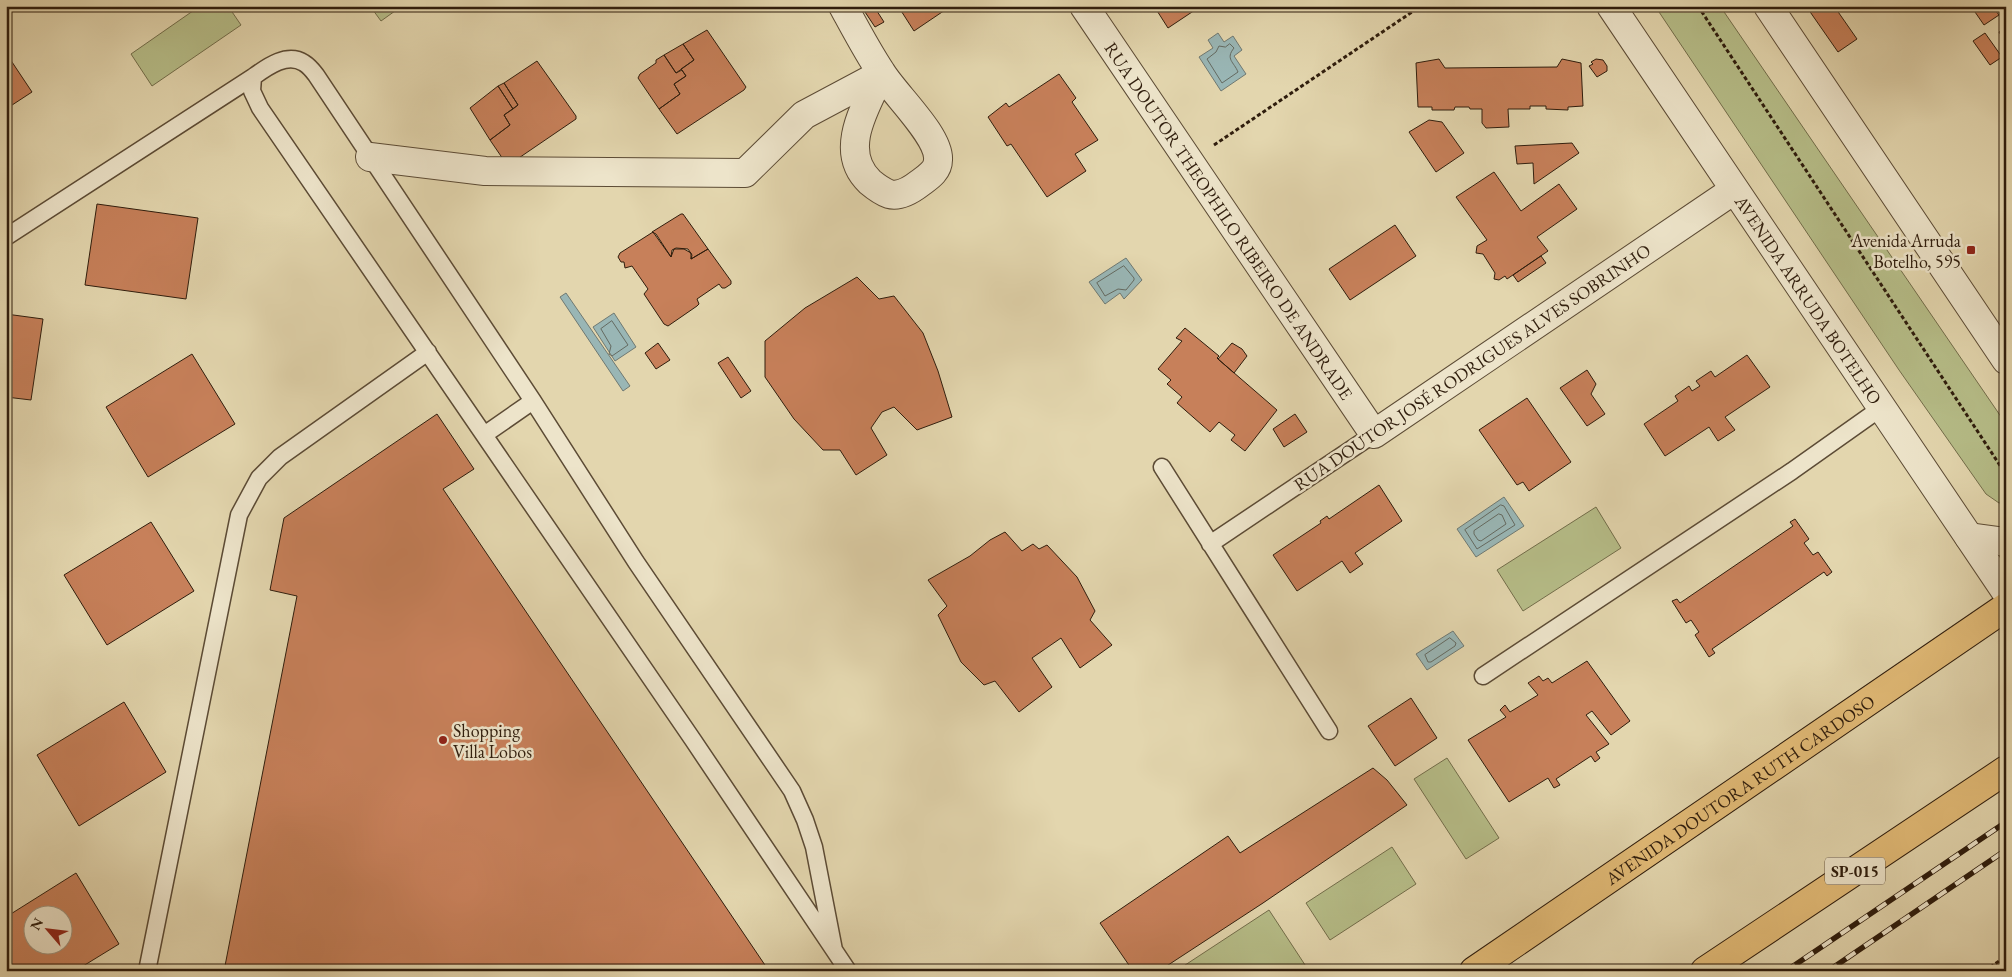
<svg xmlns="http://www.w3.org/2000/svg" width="2012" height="977" viewBox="0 0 2012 977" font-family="'EB Garamond',serif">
  <rect width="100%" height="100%" fill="#e3d6ae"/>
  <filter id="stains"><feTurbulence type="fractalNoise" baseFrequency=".004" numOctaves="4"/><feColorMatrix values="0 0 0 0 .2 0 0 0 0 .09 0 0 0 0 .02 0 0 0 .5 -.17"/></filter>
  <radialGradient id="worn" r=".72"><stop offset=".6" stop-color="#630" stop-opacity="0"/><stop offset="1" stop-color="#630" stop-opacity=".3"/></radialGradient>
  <path fill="#b6bd88" stroke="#726d4a" d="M200,6h28l13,19 -89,61 -21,-32z
    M370,6h32l-21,15z
    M1655,6h65l286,418v78l-7,1 -13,-9 -87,-124z
    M1596,507l25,41 -98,63 -26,-41z
    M1447,758l52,80 -33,21 -52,-80z
    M1392,847l24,37 -86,56 -24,-37z
    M1269,910l40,61h-133z"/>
  <path fill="#99b6b5" stroke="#6f7972" d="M1218,33l6,9 9,-6 9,14 -8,6 12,18 -25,17 -22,-34 14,-9 -5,-8z
    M1126,258l16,22 -18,19 -4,-6 -15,11 -16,-22z
    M566,293l64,93 -7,5 -63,-94z
    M614,313l22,34 -21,14 -22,-34z
    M1504,497l20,29 -48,31 -19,-28z
    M1453,631l11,15 -37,24 -11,-16z"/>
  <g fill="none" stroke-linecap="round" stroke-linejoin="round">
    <path stroke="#646a61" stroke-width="1" d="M1230,44l4,4c-9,11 0,14 4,24l-16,11 -15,-24 9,-7 3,-6 6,1z
      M1124,266l10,12v2l-8,10 -8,-1 -13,7 -8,-13z
      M612,321l16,24 -16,11 -3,-2 2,-8 -10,-17z
      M1501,505l3,1 11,19 -38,24 -12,-19z
      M1499,514l3,1 4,9 -25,17 -3,-1 -4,-6v-3z
      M1450,638l6,5 -1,3 -24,16h-3l-3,-7z"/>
  </g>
  <path fill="#c7805a" stroke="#2f1d0d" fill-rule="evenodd" d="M864,6h12l-1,2 9,14 -9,5 -10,-15z
    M898,6h53l-37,25z
    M1154,6h47l-33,22z
    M1337,6h11l-8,6z
    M1806,6h28l23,33 -19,13z
    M1985,6h7l7,9 -15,10 -9,-13z
    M2006,27v16l-7,-11z
    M707,30l39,57 -2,3 -67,44 -18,-25 21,-15 -6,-10 12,-8 -5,-7 13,-9 -11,-16z
    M1985,33l17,24 -12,8 -17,-24z
    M683,44l11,16 -18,13 -12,-18z
    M6,53l26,39 -26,17z
    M664,55l12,18 6,-3 4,6 -12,8 6,10 -21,15 -21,-31 2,-4 16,-11v-3z
    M1439,59l6,9 112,-1 5,-8 19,4 2,43 -15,1v3l-22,-1v-3h-16v3h-22l1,18 -23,1 -4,-5v-14h-12l-1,-2h-14l-1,3h-22v-3h-14l-2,-44z
    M1596,59l7,1 4,6v5l-10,6 -8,-11 4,-2 -2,-2z
    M537,61l39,55v3l-66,45 -5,-2 -15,-22 20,-15 -6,-10 14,-10 -14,-22z
    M1059,74l17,24 -4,4 26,38 -23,14 11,17 -39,26 -36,-53 -4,2 -19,-29 18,-14 3,4z
    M504,83l14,22 -5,4 -15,-23z
    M498,86l15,23 -9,6 6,10 -20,15 -20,-32z
    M1429,120l13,2 22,31 -28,19 -27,-40z
    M1572,143l7,10 -45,31 -1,-21 -16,1 -2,-18z
    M1494,172l27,39 38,-27 18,25 -40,28 11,14 -41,28 -2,-3 -6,4 -5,-1 1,-6 -12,-19 -7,-1 1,-7 10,-6 -31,-43z
    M97,204l101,14 -12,81 -101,-14z
    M681,214h2l25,35 -17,10v-6l-7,-4h-10l-3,8 -15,-23 -4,-2z
    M1395,225l21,31 -66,44 -21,-31z
    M653,232l18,25 1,-7 4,-2 12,1 4,6 -1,4 17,-10 23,32v3l-6,4h-3l-3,-4 -22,15 2,5 -2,2 -29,20 -4,-2 -20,-30 4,-5 -16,-23 -7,2 -1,-6h-3l-3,-5 2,-4z
    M1541,256l5,7 -28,19 -5,-7z
    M857,277l22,22 15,-3 29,37 15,38 14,46 -35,13 -23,-23 -12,5 -11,16 16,27 -31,20 -16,-25h-17l-29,-31 -29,-42v-36l40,-33z
    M6,314l37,5 -12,81 -25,-3z
    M1185,328l34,28 -2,2 1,1 59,51 -32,41 -14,-11 4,-5 -16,-13 -9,10 -33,-29 5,-6 -15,-13 4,-4 -13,-11 24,-28 -6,-3z
    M658,343l12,17 -14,9 -11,-16z
    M1232,343l10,6 5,7 -13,17 -16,-14z
    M192,354l43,70 -87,53 -42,-70z
    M1747,355l23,32 -45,30 10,13 -17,11 -9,-14 -44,29 -21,-32 34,-23 -3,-5 14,-10 3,5 8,-5 -4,-5 15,-10 4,6z
    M728,357l23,34 -10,7 -23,-35z
    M1587,370l9,14 -5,10 14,20 -18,12 -27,-38z
    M1527,398l44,64 -42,29 -6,-9 -6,3 -38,-55z
    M437,414l37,55 -31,20 326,482h-545l73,-375 -27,-6 14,-72z
    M1295,414l12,18 -23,15 -11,-18z
    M1379,485l23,36 -47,32 8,11 -13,9 -8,-12 -45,30 -24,-36 48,-32 -1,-2 7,-5 2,3z
    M1795,519l14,20 -5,4 9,12 5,-3 14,20 -5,4 -3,-4 -112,77 3,4 -6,4 -14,-22 4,-3 -8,-12 -5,3 -14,-22 5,-2 3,4 113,-77 -3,-4z
    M151,522l43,69 -87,54 -43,-70z
    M1005,532l17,19 11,-7 6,5 8,-4 30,32 18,34 -5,9 22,25 -32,23 -19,-30 -29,20 20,29 -33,25 -24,-31 -11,4 -23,-23 -23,-47 9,-9 -19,-26 42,-24 20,-16z
    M1587,661l43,60 -19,14 -19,-24 -6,4 23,29 -13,8 4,6 -5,4 -4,-6 -35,23 4,6 -6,3 -6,-10 -39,24 -41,-62 38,-23 -6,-7 5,-5 5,7 28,-17 -10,-12 11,-7 4,5 5,-3 4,5z
    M1411,698l26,40 -42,28 -27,-40z
    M124,702l42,70 -87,54 -42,-71z
    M1373,768l14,12 20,25 -144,98 -104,68h-26l-33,-48 128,-87 12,17z
    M76,873l43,71 -44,27h-59l-10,-16v-38zM32,914h30v30h-30z"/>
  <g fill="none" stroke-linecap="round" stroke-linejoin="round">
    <defs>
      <path id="service" d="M6,237l247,-160
        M484,435l49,-34
        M1162,467l167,264
        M1210,544l164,-110
        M1483,676l309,-205 89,-63
        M834,950l-20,-103 -9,-27 -13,-29 -156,-229 -103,-161 -217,-326c-3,-4 -7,-9 -12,-12 -17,-11 -37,4 -51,14l-1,14 8,17 433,632 141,210 14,21
        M147,971l92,-456 20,-37 21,-21 148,-105"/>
      <g id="minor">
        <path d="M843,6c12,22 24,45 38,66 13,22 59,64 57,88 0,11 -10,17 -18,23 -9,7 -20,14 -31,11 -8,-3 -13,-7 -19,-12 -33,-31 -4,-76 11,-108"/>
        <path id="s1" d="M1084,6l290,428 360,-244"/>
        <path d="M370,157l115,14 260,2 59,-58 77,-41"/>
      </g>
      <g id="tertiary">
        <path id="s2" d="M1611,6l395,586"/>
        <path d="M1768,6l238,354"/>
        <path d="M1969,537l37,5"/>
      </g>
      <g id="trunk">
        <path id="s3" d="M1474,971l532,-364"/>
      </g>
      <path id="motorway" d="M1705,971l301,-201"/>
    </defs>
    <use href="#service" stroke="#5c4b35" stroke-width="19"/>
    <use href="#minor" stroke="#5c4b35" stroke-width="30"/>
    <use href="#tertiary" stroke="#5c4b35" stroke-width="30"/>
    <use href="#trunk" stroke="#2f1d0d" stroke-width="30"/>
    <use href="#motorway" stroke="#2f1d0d" stroke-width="30"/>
    <path stroke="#2f1d0d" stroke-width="3" stroke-dasharray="4 2.5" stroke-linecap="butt" d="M1698,6l305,464
      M1214,145l207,-139
      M1985,971l21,-15"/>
    <use href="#service" stroke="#ede4ca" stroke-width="16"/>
    <use href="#minor" stroke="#ede4ca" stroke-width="28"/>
    <use href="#tertiary" stroke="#ede4ca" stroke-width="28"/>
    <use href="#trunk" stroke="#e2bb77" stroke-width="28"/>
    <use href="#motorway" stroke="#e2bb77" stroke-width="28"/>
    <defs>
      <path id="rail" d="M1786,971l220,-149
        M1828,971l178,-121"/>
    </defs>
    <use href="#rail" stroke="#2f1d0d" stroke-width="5.5"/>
    <use href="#rail" stroke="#ede4ca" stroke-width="4" stroke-dasharray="11" stroke-linecap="butt"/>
  </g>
  <g fill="#8f2418" stroke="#ede4ca" stroke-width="2">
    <rect x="1966" y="245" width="10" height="10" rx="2.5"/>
    <circle cx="443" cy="740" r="5"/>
  </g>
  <g text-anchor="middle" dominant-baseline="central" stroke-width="5" stroke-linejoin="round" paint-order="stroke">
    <rect fill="#ede4ca" stroke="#685946" stroke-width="1" x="1825" y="857.5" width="60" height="27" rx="4"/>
    <g font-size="16" font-weight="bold" fill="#2f1d0d">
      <text x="1855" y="871">SP-015</text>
    </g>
    <g font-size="18" fill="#2f1d0d" stroke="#ede4ca">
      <text stroke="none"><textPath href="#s1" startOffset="259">RUA DOUTOR THEOPHILO RIBEIRO DE ANDRADE</textPath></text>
      <text stroke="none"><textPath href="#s2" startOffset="354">AVENIDA ARRUDA BOTELHO</textPath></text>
      <text transform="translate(1472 367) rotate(-34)">RUA DOUTOR JOSÉ RODRIGUES ALVES SOBRINHO</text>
      <text stroke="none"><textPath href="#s3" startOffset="322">AVENIDA DOUTORA RUTH CARDOSO</textPath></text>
    </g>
    <g font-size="18" fill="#2f1d0d" stroke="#ede4ca" text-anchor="end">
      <text x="1961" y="240">Avenida Arruda<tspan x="1961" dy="21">Botelho, 595</tspan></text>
      <text x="453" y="730" text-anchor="start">Shopping<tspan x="453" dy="21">Villa Lobos</tspan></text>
    </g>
  </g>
  <rect width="2012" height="977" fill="none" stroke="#e3d6ae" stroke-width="25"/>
  <rect x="8" y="8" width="1997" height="962" fill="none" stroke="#2f1d0d" stroke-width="2.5"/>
  <rect x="12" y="12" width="1987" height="952" fill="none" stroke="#2f1d0d"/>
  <g transform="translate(48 930) rotate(298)"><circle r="24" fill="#ede4ca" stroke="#a1947e"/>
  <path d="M0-4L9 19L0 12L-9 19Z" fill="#8f2418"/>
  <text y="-8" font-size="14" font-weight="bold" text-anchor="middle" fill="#2f1d0d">N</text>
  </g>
  <rect width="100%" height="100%" filter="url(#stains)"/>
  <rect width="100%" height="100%" fill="url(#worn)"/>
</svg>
